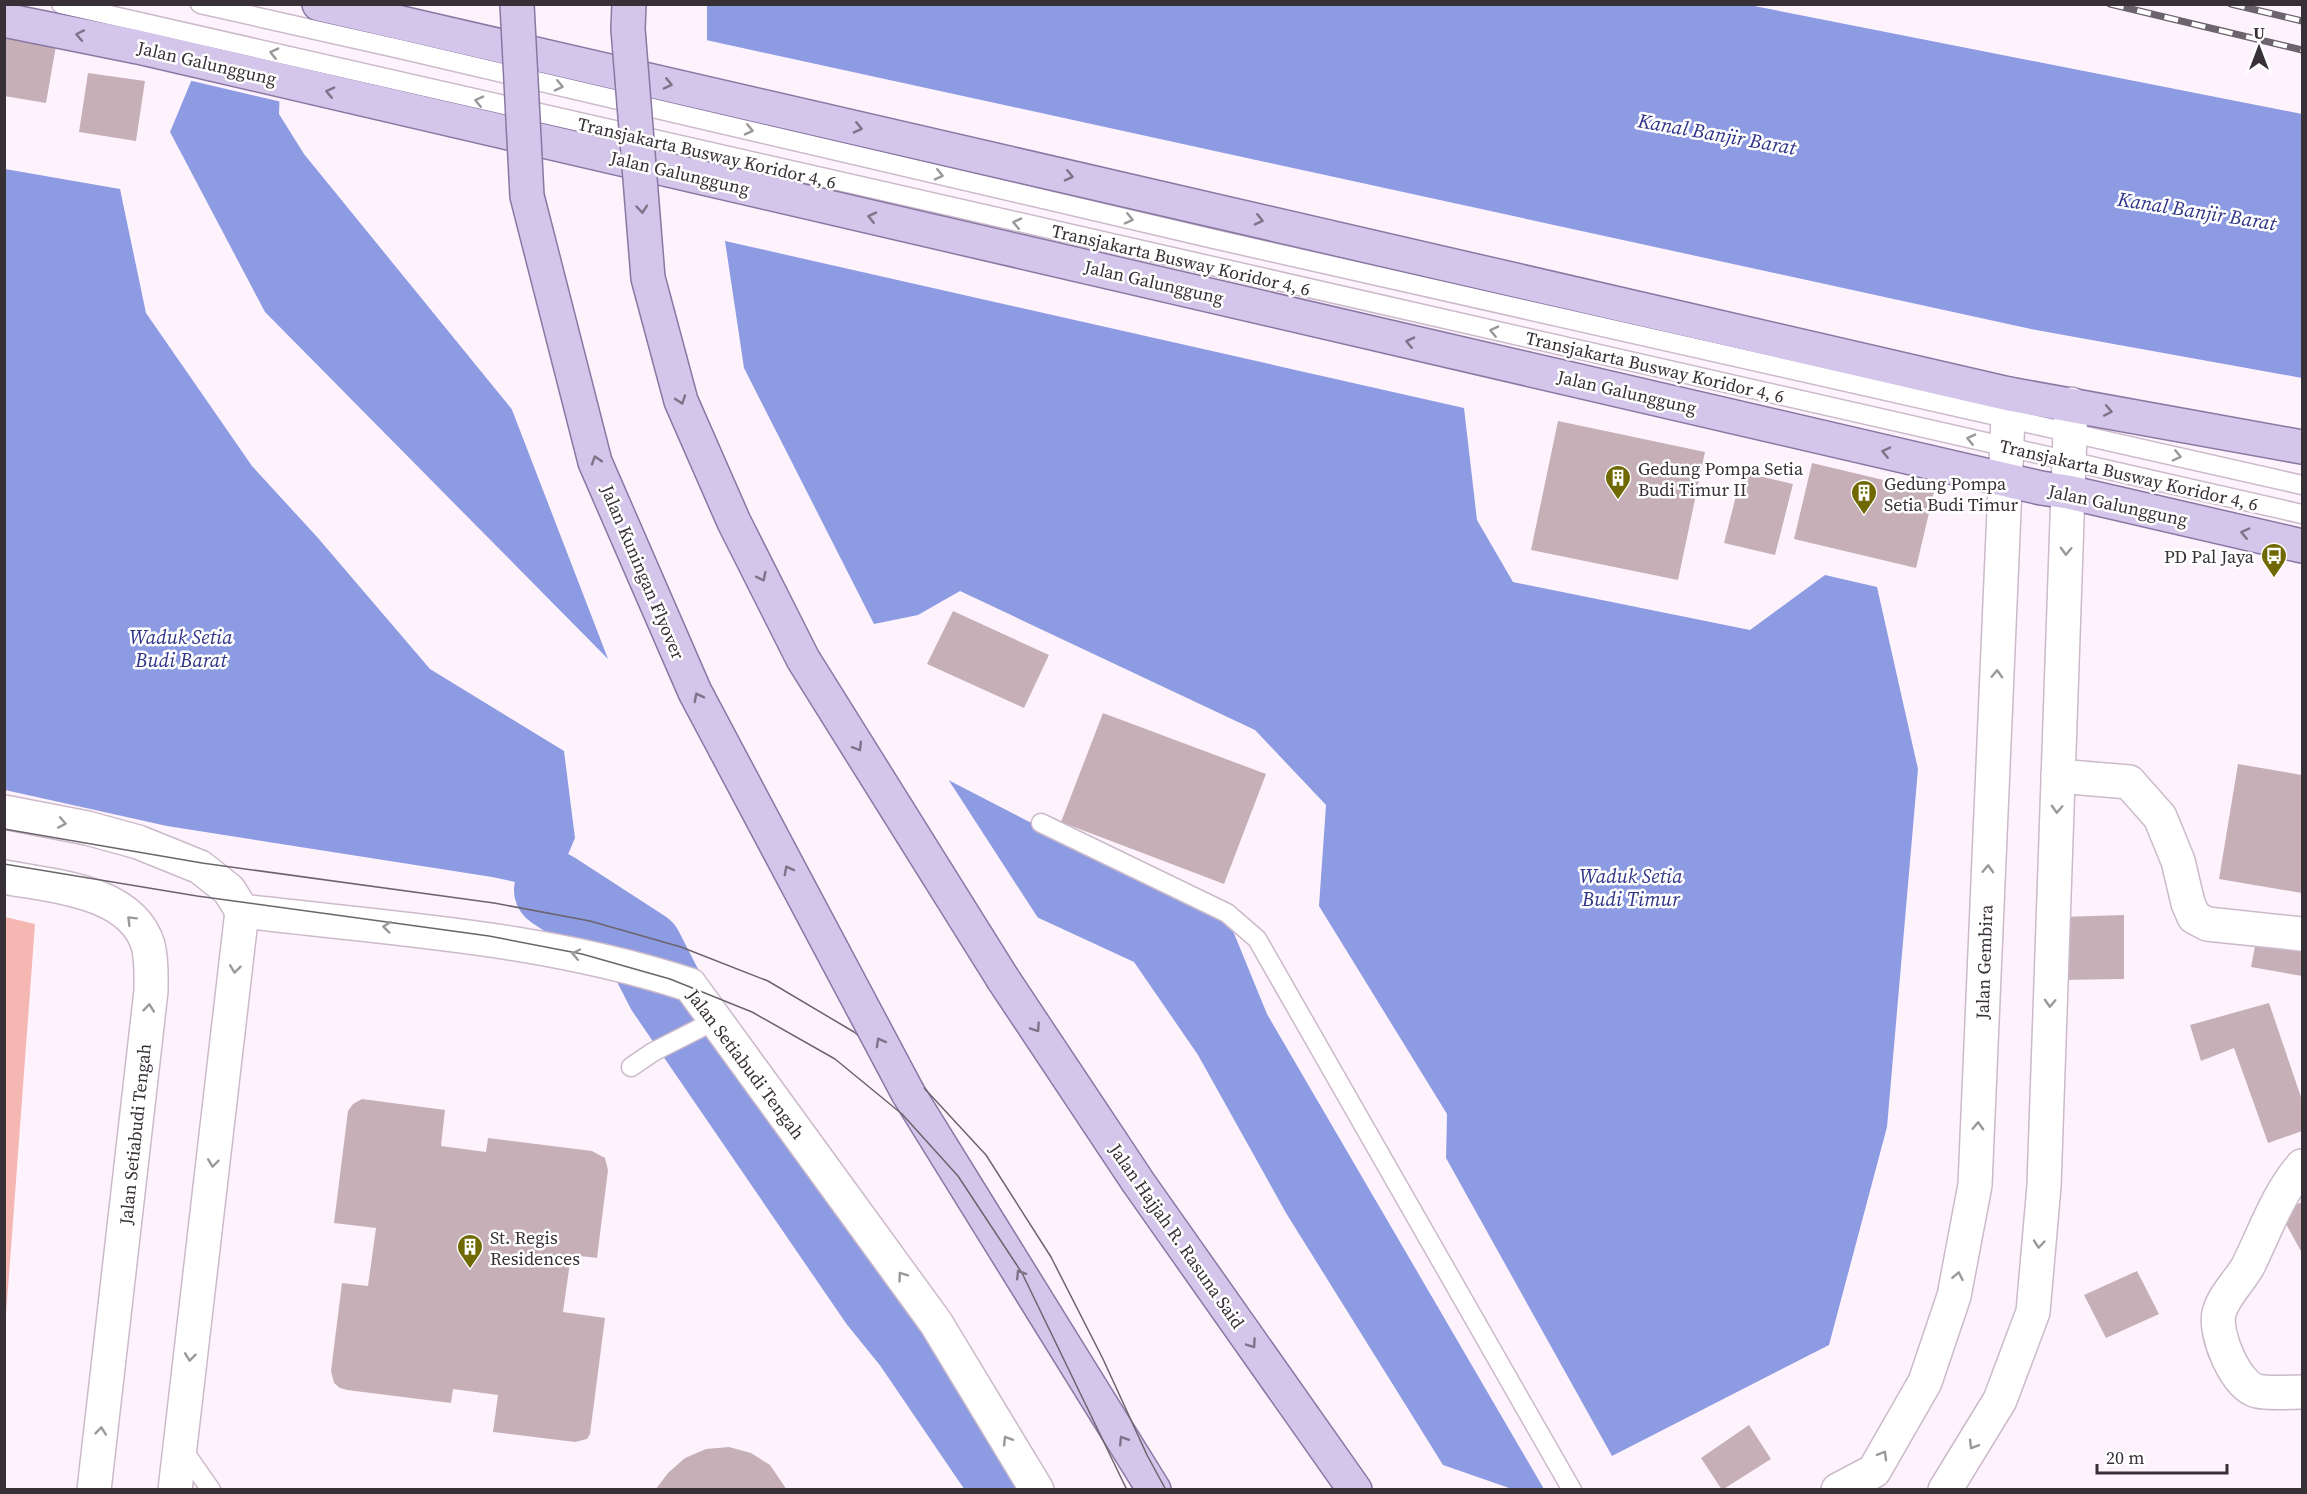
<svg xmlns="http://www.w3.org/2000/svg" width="2307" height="1494" viewBox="0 0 2307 1494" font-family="'Source Serif 4',serif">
  <rect width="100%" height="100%" fill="#fef3fd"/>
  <path fill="#f5b7b2" d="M5,917l30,7 -30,405 -1,-412z"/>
  <path fill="#8d9be3" d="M283,5l-4,109 25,40 206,253 134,140 219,189 368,190 36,88 277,475h-89l-12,-24 -157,-252 -88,-158 -64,-93 -273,-126 -254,-178 -342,-346 -95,-180 27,-65z
    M557,5h1192l553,109v264l-271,-49 -1325,-289z
    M5,169l115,20 26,124 106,153 66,72 112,131 134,82 11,87 -22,52 -61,-13 -325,-51 -162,-36z
    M725,241l739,167 13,112 36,62 237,48 75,-55 52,12 41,182 -31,358 -58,218 -217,111 -166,-298 1,-44 -128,-208 7,-101 -71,-75 -295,-139 -42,24 -44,9 -130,-256z"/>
  <path fill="#fef3fd" d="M199,4h87l-4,98 -94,-22 6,-13z
    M554,4l153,1v38l-151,-36z
    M509,402l137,143 219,189 81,42 92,142 -2,2 -176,-81 -250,-175z
    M1438,1463l5,2 69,24 -60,1z"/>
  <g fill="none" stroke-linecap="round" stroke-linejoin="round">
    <path stroke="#8d9be3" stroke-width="78" d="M553,890l91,59 21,41 213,311 34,42 100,147"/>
  </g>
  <path fill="#c7afb7" d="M4,37l52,9 -10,57 -42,-7z
    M88,73l57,8 -9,60 -57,-9z
    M1558,421l147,31 -27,128 -147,-30z
    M1812,463l122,29 -18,76 -122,-29z
    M1742,472l51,12 -18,71 -51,-12z
    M953,611l96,44 -25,53 -97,-44z
    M1103,713l163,61 -42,110 -163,-62z
    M2238,764l64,11v118l-83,-14z
    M2124,915v64l-65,1 3,-63z
    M2258,931l44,9v36l-51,-9z
    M2269,1003l33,97v31l-34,12 -34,-95 -33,13 -11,-36z
    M362,1099l83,11 -4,36 45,6 2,-14 104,13 13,7 3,12 -11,88 -26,-3 -8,57 42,6 -15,116 -3,5 -12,3 -82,-10 5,-37 -45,-6 -2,14 -104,-13 -7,-2 -6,-5 -3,-12 11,-88 26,3 8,-58 -42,-5 14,-112 5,-7z
    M2302,1202v51l-22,-40z
    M2137,1271l22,43 -53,24 -22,-43z
    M1749,1425l22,34 -49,31 -21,-32z
    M729,1447l22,6 19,12 17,25h-132l13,-17 17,-15 21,-9z"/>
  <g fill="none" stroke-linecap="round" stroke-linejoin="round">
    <defs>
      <path id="service" d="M61,4l2241,510
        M200,4l200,45 818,191 1084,245
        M1041,823l186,90 30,26 315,551
        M631,1067l22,-15 63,-32
        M181,1447l30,43"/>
      <path id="minor" d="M2058,776l71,6 31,35 18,44 10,42 6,14 13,7 95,10
        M2302,1166c-25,29 -37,66 -54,100 -9,16 -24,29 -29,47 -5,20 16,72 38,78 13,3 32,1 45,1"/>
      <path id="tertiary" d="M4,812l83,16 51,14 62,25 29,23 13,21 -67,579
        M4,877c47,9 127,13 144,68 4,15 3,31 3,46l-57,499
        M242,911c150,18 303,26 448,74l246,338 101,167"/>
      <path id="secondary" d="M1838,1490l36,-19 51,-89 29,-86 21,-111 34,-791
        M1945,1490l55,-90 33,-88 11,-126 27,-782"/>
      <path id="primary" d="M319,4l1690,390 293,53
        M4,20l134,27 1903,441 27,4 234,54
        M1003,979l135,203 217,308
        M908,1093l246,397"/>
    </defs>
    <use href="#service" stroke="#ccbaca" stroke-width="21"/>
    <use href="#minor" stroke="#ccbaca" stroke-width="36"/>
    <use href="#tertiary" stroke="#ccbaca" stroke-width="36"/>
    <use href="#secondary" stroke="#ccbaca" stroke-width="36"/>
    <use href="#primary" stroke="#8a78a4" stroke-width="36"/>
    <use href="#service" stroke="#fff" stroke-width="18"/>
    <use href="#minor" stroke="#fff" stroke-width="33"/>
    <use href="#tertiary" stroke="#fff" stroke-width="33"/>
    <use href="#secondary" stroke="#fff" stroke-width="33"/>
    <use href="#primary" stroke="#d4c5eb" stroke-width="33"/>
    <path stroke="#6c646c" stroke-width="1.5" d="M4,829l198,34 292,40 96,18 91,26 87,34 86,51 71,57 61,66 65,102 52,102 44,96 19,35
      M4,864l193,32 292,40 93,18 88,25 82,33 83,47 67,55 56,62 64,97 105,217"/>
    <defs>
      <path id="rail" d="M2110,4l192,46
        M2231,4l71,17"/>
    </defs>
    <use href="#rail" stroke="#6c646c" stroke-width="7"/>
    <use href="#rail" stroke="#fff" stroke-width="4.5" stroke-dasharray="14" stroke-linecap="butt"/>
    <defs>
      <path id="primary-bridge" d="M517,4l10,192 68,266 100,230 213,401
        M629,4l-1,25 20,249 33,123 53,121 69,137 200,320"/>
    </defs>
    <use href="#primary-bridge" stroke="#8a78a4" stroke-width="36" stroke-linecap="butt"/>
    <use href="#primary-bridge" stroke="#d4c5eb" stroke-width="33"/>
  </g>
  <defs><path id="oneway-chevron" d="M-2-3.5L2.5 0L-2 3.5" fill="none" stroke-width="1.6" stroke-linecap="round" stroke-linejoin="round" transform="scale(1.5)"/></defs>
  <g stroke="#7e7388">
    <use href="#oneway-chevron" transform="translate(80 35) rotate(-169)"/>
    <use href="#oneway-chevron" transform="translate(668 84) rotate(13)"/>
    <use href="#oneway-chevron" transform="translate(330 92) rotate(-167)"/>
    <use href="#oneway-chevron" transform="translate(858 128) rotate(13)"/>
    <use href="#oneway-chevron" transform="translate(1069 176) rotate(13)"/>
    <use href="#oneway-chevron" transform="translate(642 209) rotate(85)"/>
    <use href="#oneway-chevron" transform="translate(872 217) rotate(-167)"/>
    <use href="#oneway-chevron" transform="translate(1259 220) rotate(13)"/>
    <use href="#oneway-chevron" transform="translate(1410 342) rotate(-167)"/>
    <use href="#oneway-chevron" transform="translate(681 400) rotate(71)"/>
    <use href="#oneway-chevron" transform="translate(2108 411) rotate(11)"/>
    <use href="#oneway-chevron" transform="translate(1886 452) rotate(-167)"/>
    <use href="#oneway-chevron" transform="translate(596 460) rotate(-108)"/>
    <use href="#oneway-chevron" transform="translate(2245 533) rotate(-167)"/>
    <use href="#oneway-chevron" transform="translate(762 577) rotate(63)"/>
    <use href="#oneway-chevron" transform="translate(698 697) rotate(-117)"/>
    <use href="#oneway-chevron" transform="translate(858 747) rotate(58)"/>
    <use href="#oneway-chevron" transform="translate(788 870) rotate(-118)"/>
    <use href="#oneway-chevron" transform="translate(1036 1028) rotate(56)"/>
    <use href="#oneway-chevron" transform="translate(880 1042) rotate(-119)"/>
    <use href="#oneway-chevron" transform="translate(1020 1274) rotate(-122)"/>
    <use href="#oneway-chevron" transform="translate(1252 1344) rotate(55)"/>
    <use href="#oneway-chevron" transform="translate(1123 1440) rotate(-122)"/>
  </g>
  <g stroke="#9b989b">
    <use href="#oneway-chevron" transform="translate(274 53) rotate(-167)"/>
    <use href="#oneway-chevron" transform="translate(559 86) rotate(13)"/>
    <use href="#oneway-chevron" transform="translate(479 101) rotate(-167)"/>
    <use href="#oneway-chevron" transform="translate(749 130) rotate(13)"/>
    <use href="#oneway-chevron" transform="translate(939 175) rotate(13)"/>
    <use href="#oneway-chevron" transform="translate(1129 219) rotate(13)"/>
    <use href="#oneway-chevron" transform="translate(1017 223) rotate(-167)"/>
    <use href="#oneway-chevron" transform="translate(1494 331) rotate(-167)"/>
    <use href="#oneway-chevron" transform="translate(1971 439) rotate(-167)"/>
    <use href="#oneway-chevron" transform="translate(2177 456) rotate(13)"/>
    <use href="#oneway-chevron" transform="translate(2066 551) rotate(92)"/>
    <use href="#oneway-chevron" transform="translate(1997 674) rotate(-88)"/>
    <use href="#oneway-chevron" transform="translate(2057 809) rotate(92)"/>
    <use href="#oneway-chevron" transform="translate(62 823) rotate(11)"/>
    <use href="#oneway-chevron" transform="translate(1988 869) rotate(-88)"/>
    <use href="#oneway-chevron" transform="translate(131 920) rotate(-135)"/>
    <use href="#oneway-chevron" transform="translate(387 927) rotate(-174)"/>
    <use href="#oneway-chevron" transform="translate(576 954) rotate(-168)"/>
    <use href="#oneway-chevron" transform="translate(235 969) rotate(97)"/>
    <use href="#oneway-chevron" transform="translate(2050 1003) rotate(92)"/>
    <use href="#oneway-chevron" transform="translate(149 1008) rotate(-84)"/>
    <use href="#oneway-chevron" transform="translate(1978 1126) rotate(-88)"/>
    <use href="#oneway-chevron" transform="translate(213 1163) rotate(97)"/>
    <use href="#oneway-chevron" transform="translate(2039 1244) rotate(95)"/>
    <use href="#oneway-chevron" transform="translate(902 1276) rotate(-126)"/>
    <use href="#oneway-chevron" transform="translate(1958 1276) rotate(-79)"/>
    <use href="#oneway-chevron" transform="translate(190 1357) rotate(97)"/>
    <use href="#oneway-chevron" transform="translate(101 1431) rotate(-84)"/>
    <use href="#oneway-chevron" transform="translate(1007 1440) rotate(-121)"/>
    <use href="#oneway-chevron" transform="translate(1973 1445) rotate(121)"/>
    <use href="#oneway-chevron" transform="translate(1883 1455) rotate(-60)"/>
  </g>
  <defs>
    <symbol id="building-pin" viewBox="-11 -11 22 30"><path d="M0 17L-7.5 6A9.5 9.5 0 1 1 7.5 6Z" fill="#706902" stroke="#fff"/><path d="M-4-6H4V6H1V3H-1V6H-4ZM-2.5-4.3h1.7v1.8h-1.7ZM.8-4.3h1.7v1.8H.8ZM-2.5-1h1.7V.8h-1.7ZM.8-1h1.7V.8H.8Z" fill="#fff"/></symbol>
    <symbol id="bus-pin" viewBox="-11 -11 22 30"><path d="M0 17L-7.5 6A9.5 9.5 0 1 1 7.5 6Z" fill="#706902" stroke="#fff"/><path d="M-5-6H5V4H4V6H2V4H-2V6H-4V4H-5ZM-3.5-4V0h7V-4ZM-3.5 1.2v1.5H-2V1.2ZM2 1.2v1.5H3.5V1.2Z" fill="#fff"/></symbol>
  </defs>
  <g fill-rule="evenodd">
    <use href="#building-pin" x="1603" y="463" width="30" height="40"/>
    <use href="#building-pin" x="1849" y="478" width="30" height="40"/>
    <use href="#bus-pin" x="2259" y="541" width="30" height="40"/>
    <use href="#building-pin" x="455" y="1232" width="30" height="40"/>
  </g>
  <g text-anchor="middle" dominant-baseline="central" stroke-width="5" stroke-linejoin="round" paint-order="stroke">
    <g font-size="18" fill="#373037" stroke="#fff">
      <text transform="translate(207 63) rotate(13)">Jalan Galunggung</text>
      <text transform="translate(707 153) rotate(13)">Transjakarta Busway Koridor 4, 6</text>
      <text transform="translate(680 173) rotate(13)">Jalan Galunggung</text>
      <text transform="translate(1181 260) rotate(13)">Transjakarta Busway Koridor 4, 6</text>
      <text transform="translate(1154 282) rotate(13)">Jalan Galunggung</text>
      <text transform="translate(1655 367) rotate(13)">Transjakarta Busway Koridor 4, 6</text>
      <text transform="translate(1627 392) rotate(13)">Jalan Galunggung</text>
      <text transform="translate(2129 475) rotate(13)">Transjakarta Busway Koridor 4, 6</text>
      <text transform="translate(2118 505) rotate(12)">Jalan Galunggung</text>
      <text transform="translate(643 572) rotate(67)">Jalan Kuningan Flyover</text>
      <text transform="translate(1984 962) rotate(-88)">Jalan Gembira</text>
      <text transform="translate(746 1064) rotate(53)">Jalan Setiabudi Tengah</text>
      <text transform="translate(135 1134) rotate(-84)">Jalan Setiabudi Tengah</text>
      <text transform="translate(1177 1236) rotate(55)">Jalan Hajjah R. Rasuna Said</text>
    </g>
    <g font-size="18" fill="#373037" stroke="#fff" text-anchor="start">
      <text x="1638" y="468">Gedung Pompa Setia<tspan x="1638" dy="21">Budi Timur II</tspan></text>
      <text x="1884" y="483">Gedung Pompa<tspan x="1884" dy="21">Setia Budi Timur</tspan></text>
      <text x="2254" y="556" text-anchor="end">PD Pal Jaya</text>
      <text x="490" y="1237">St. Regis<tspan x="490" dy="21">Residences</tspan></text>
    </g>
    <g font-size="20" font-style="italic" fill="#2f3488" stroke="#fff">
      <text transform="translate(1717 134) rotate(10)">Kanal Banjir Barat</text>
      <text transform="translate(2197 211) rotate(9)">Kanal Banjir Barat</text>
      <text x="181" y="637">Waduk Setia<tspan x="181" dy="23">Budi Barat</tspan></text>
      <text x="1631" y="876">Waduk Setia<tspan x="1631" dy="23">Budi Timur</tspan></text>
    </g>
  </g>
  <rect width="2307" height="1494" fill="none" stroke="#373037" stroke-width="12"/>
  <g transform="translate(2259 48)" stroke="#ffffff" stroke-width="4.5" paint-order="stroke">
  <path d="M0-4.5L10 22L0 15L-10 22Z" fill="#373037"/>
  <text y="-9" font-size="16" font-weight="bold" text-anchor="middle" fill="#373037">U</text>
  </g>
  <path d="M2097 1464v9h130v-9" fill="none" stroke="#373037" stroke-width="3"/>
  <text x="2106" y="1464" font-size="18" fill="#373037" stroke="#ffffff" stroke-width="4.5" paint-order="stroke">20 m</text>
</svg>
